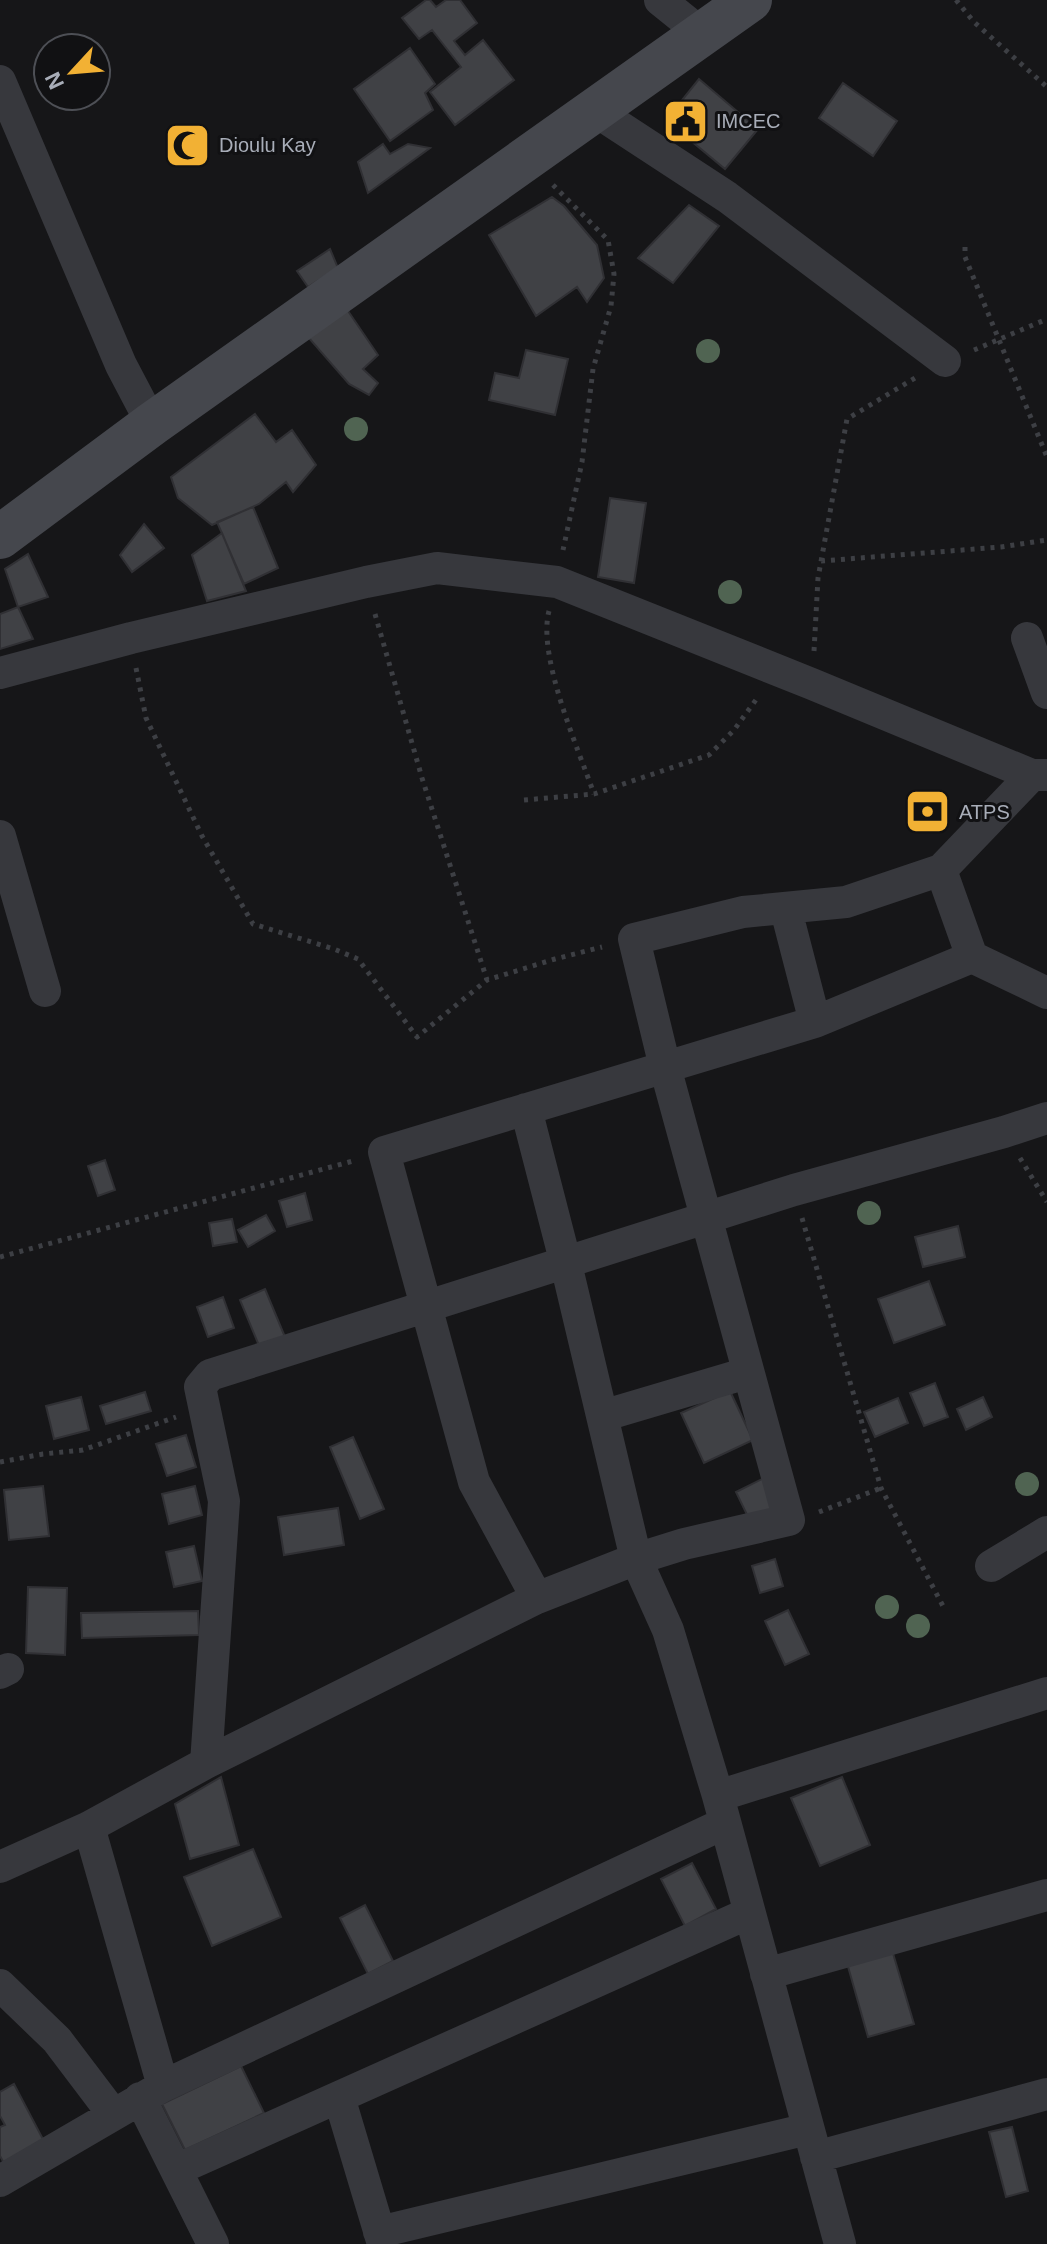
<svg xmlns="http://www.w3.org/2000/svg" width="1047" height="2244" viewBox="0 0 1047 2244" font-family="Helvetica,sans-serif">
  <rect width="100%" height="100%" fill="#161618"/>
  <path fill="#404145" stroke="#303034" stroke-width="2" d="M426,0h4l6,7 10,-7h14l17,23 -23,18 11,14 18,-15 31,40 -59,45 -25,-33 31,-25 -29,-37 -13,9 -17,-21z
    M410,48l25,36 -10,9 8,17 -43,31 -36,-52z
    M699,79l59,50 -33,40 -59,-49z
    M843,83l54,38 -24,35 -54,-38z
    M383,144l7,10 18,-10 22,4 -62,45 -10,-31z
    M552,197l12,9 33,39 7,33 -17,24 -10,-15 -41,29 -47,-81z
    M689,205l30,21 -46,57 -35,-25z
    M330,249l8,19 -30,19 -11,-16z
    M346,308l32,47 -15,14 15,14 -9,12 -20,-11 -41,-47z
    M526,350l42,9 -13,56 -66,-15 6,-27 24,5z
    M255,414l21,28 16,-12 24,35 -23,27 -7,-10 -27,22 -47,21 -34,-27 -7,-21z
    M610,498l36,5 -12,80 -36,-6z
    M253,507l25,61 -34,16 -27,-62z
    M144,524l20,24 -32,24 -12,-17z
    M222,533l24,58 -39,10 -15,-46z
    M28,554l20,43 -30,10 -13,-38z
    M18,607l15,32 -33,10v-35z
    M105,1160l10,30 -17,6 -10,-30z
    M305,1193l7,27 -25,7 -8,-26z
    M266,1215l9,16 -27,16 -10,-17z
    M232,1219l5,23 -24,4 -4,-23z
    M958,1226l7,31 -42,10 -8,-30z
    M929,1281l16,44 -51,18 -16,-44z
    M265,1289l20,48 -25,11 -20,-48z
    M223,1297l11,31 -26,9 -11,-30z
    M935,1383l13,34 -24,9 -14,-33z
    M730,1391l23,49 -49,23 -23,-50z
    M145,1392l6,19 -45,13 -6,-18z
    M81,1397l8,33 -35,9 -8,-33z
    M983,1397l9,20 -26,13 -9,-21z
    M898,1398l10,25 -33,14 -11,-25z
    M186,1435l10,32 -29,9 -11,-32z
    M353,1437l31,72 -24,10 -30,-72z
    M764,1478l15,31 -28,14 -15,-31z
    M43,1486l6,50 -40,4 -5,-50z
    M195,1486l7,29 -33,9 -7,-30z
    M338,1508l6,37 -60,10 -6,-38z
    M194,1546l8,35 -28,6 -8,-35z
    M775,1559l8,27 -23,7 -8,-27z
    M28,1587l39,1 -2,67 -39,-2z
    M788,1610l21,44 -24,11 -20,-44z
    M198,1611l1,24 -117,3 -1,-25z
    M221,1777l18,68 -49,14 -15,-55z
    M842,1777l28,68 -50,21 -29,-68z
    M253,1849l28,68 -69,29 -28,-69z
    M692,1863l24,46 -31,17 -24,-47z
    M365,1905l28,56 -25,13 -28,-56z
    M892,1950l22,74 -46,13 -21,-74z
    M241,2066l23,47 -79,37 -23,-46z
    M14,2084l32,61 -40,22 -6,-11v-29l5,-2 -5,-9v-24z
    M1012,2127l16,64 -22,6 -17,-65z"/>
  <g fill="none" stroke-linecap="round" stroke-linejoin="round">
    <path stroke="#3d3f44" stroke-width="5" stroke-dasharray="4 6" stroke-linecap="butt" d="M956,0l18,22 73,65
      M553,185l55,55 6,34 -3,32 -18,63 -11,93 -19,88
      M965,247v10l82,200
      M974,350l73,-31
      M821,561l180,-14 46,-7
      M549,611c-12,45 29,137 45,183
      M375,614l47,164 65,202
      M814,651l4,-73 29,-159 68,-41
      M136,668l10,50 56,118 51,88 81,25 24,10 59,78 70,-57 68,-21 47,-12
      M524,800l70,-6 115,-39 25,-25 24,-33
      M1020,1158l27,44
      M802,1218l79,270 64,122
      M0,1257l353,-96
      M0,1462l43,-8 40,-4 93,-33
      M819,1512l62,-24"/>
    <path stroke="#37383d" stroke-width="32" d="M660,0l41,33
      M0,81l121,284 31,59
      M594,110l133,87 218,164
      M1027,638l20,55
      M0,673l131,-35 235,-56 71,-14 120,14 255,102 220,91h15
      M0,836l45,155
      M941,870l31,87 75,36
      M786,910l29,112
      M526,1109l40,155 70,295 32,71 50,166 122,448
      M602,1416l145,-43
      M991,1566l56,-34
      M537,1598l-63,-116 -90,-330 431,-130 157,-65
      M0,1673l8,-4
      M206,1763l18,-262 -24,-114 10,-12 584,-185 210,-58 43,-14
      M718,1796l329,-103
      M89,1827l74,259
      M0,1867l89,-40 117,-64 331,-165 99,-39 48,-15 105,-24 -124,-453 -31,-128 109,-27 103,-10 95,-32 91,-95
      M766,1974l281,-79
      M0,1985l57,55 56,74
      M339,2097l44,147
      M140,2098l73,146
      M816,2157l231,-63
      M176,2170l573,-257
      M0,2181l163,-95 562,-263
      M379,2232l429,-103"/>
    <path stroke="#45474d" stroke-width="44" d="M0,537l152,-113 598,-424"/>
  </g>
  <g fill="#506452">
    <circle cx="708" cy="351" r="12"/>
    <circle cx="356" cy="429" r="12"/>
    <circle cx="730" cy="592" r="12"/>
    <circle cx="869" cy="1213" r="12"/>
    <circle cx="1027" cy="1484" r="12"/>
    <circle cx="887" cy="1607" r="12"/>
    <circle cx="918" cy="1626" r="12"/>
  </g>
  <defs>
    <symbol id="civic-square" viewBox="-11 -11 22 22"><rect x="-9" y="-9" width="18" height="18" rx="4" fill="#f2b134" stroke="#111113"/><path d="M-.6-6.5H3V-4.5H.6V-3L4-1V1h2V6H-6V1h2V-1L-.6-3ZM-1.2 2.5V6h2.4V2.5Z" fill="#111"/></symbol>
    <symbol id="mosque-square" viewBox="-11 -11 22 22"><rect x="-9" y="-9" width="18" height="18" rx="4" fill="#f2b134" stroke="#111113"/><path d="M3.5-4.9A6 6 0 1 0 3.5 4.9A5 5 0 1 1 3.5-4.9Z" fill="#111"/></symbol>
    <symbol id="bank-square" viewBox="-11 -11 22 22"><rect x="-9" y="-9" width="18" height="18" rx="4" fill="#f2b134" stroke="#111113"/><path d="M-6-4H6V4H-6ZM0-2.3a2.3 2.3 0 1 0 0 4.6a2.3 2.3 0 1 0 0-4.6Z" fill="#111"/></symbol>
  </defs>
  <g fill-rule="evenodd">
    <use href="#civic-square" x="660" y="96" width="51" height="51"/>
    <use href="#mosque-square" x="162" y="120" width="51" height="51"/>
    <use href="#bank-square" x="902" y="786" width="51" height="51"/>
  </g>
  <g text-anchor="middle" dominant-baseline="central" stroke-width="6" stroke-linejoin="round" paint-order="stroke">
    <g font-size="20" fill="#a8adb8" stroke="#111113" text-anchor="start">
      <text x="716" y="121">IMCEC</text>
      <text x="219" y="145">Dioulu Kay</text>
      <text x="959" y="812">ATPS</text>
    </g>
  </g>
  <g transform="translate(72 72) rotate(244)"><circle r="38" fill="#111113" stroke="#4d4f55" stroke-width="2"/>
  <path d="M0-6L14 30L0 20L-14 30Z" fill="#f2b134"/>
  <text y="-12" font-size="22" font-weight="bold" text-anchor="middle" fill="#a8adb8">N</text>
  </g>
</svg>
